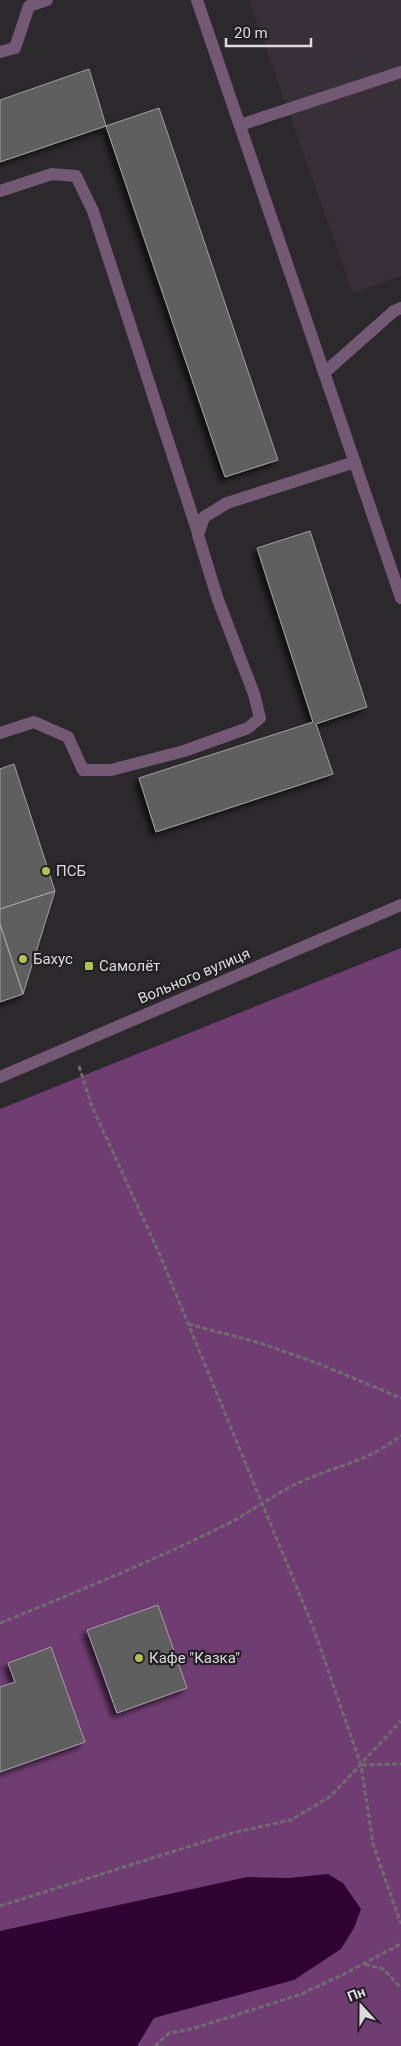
<svg xmlns="http://www.w3.org/2000/svg" width="401" height="2046" viewBox="0 0 401 2046" font-family="Roboto,sans-serif">
  <defs>
    <filter id="shadow"><feDropShadow dx="-4.5" dy="4.5" stdDeviation="2.5" flood-color="#0009"/></filter>
  </defs>
  <rect width="100%" height="100%" fill="#2b292b"/>
  <path fill="#373037" d="M249,0h152v276l-48,17z"/>
  <path fill="#703d72" d="M401,948v1098h-401v-937z"/>
  <path fill="#2f0432" d="M328,1874l15,9 18,26 -7,19 -13,21 -47,31 -140,38 -17,28h-137v-115l247,-54 42,1z"/>
  <path fill="#605e60" stroke="#a29fa2" filter="url(#shadow)" d="M89,69l17,57 -106,36v-62z
    M159,108l119,352 -53,17 -119,-351z
    M310,531l57,176 -51,17 17,50 -177,58 -17,-54 174,-56 -56,-174z
    M14,764l41,127 -55,18v-140z
    M55,891l-32,103 -23,-70v-15z
    M0,924l23,70 -23,8z
    M158,1605l29,83 -70,25 -30,-83z
    M51,1647l34,95 -85,30v-85l15,-5 -7,-19z"/>
  <g fill="none" stroke-linecap="round" stroke-linejoin="round">
    <path stroke="#6e6c6e" stroke-width="3" stroke-dasharray="5 2.5" stroke-linecap="butt" d="M79,1066l12,38 68,149 154,374 48,138 12,79 28,80
      M188,1324l72,19 57,20 84,35
      M0,1623c74,-30 148,-60 219,-95 28,-13 52,-32 79,-45 34,-16 75,-23 103,-48
      M362,1765l39,-1
      M0,1906l232,-73 59,-13 40,-24 70,-75
      M365,1964l18,5 18,19
      M155,2046l14,-13 19,-3 111,-35 41,-19 61,-32"/>
    <path stroke="#735973" stroke-width="12" d="M0,52l15,-4 14,-42 18,-6
      M240,125l161,-53
      M0,191l52,-17 24,2 17,35 105,322
      M324,373l70,-62 7,-3
      M0,733l34,-11 34,15 15,33h28l73,-19 64,-23 12,-10 -6,-24 -36,-94 -20,-65 6,-18 23,-14 128,-41"/>
    <path stroke="#735973" stroke-width="12" d="M197,0l204,598
      M0,1077l401,-172"/>
  </g>
  <g fill="#b3c24b" stroke="#222022" stroke-width="2">
    <circle cx="46" cy="871" r="5"/>
    <circle cx="23" cy="959" r="5"/>
    <rect x="84" y="961" width="10" height="10" rx="2.5"/>
    <circle cx="139" cy="1658" r="5"/>
  </g>
  <g text-anchor="middle" dominant-baseline="central" stroke-width="4.5" stroke-linejoin="round" paint-order="stroke">
    <g font-size="15" fill="#dddbdd" stroke="#222022" text-anchor="start">
      <text x="56" y="871">ПСБ</text>
      <text x="33" y="959">Бахус</text>
      <text x="99" y="966">Самолёт</text>
      <text x="149" y="1658">Кафе "Казка"</text>
    </g>
    <g font-size="15" fill="#dddbdd" stroke="#222022">
      <text transform="translate(194 976) rotate(-23)">Вольного вулиця</text>
    </g>
  </g>
  <g transform="translate(361 2006) rotate(339)" stroke="#222022" stroke-width="4" paint-order="stroke">
  <path d="M0-4L9 19L0 12L-9 19Z" fill="#dddbdd"/>
  <text y="-8" font-size="14" font-weight="bold" text-anchor="middle" fill="#dddbdd">Пн</text>
  </g>
  <path d="M226 38v8h85v-8" fill="none" stroke="#dddbdd" stroke-width="2.5"/>
  <text x="234" y="38" font-size="15" fill="#dddbdd" stroke="#222022" stroke-width="4" paint-order="stroke">20 m</text>
</svg>
